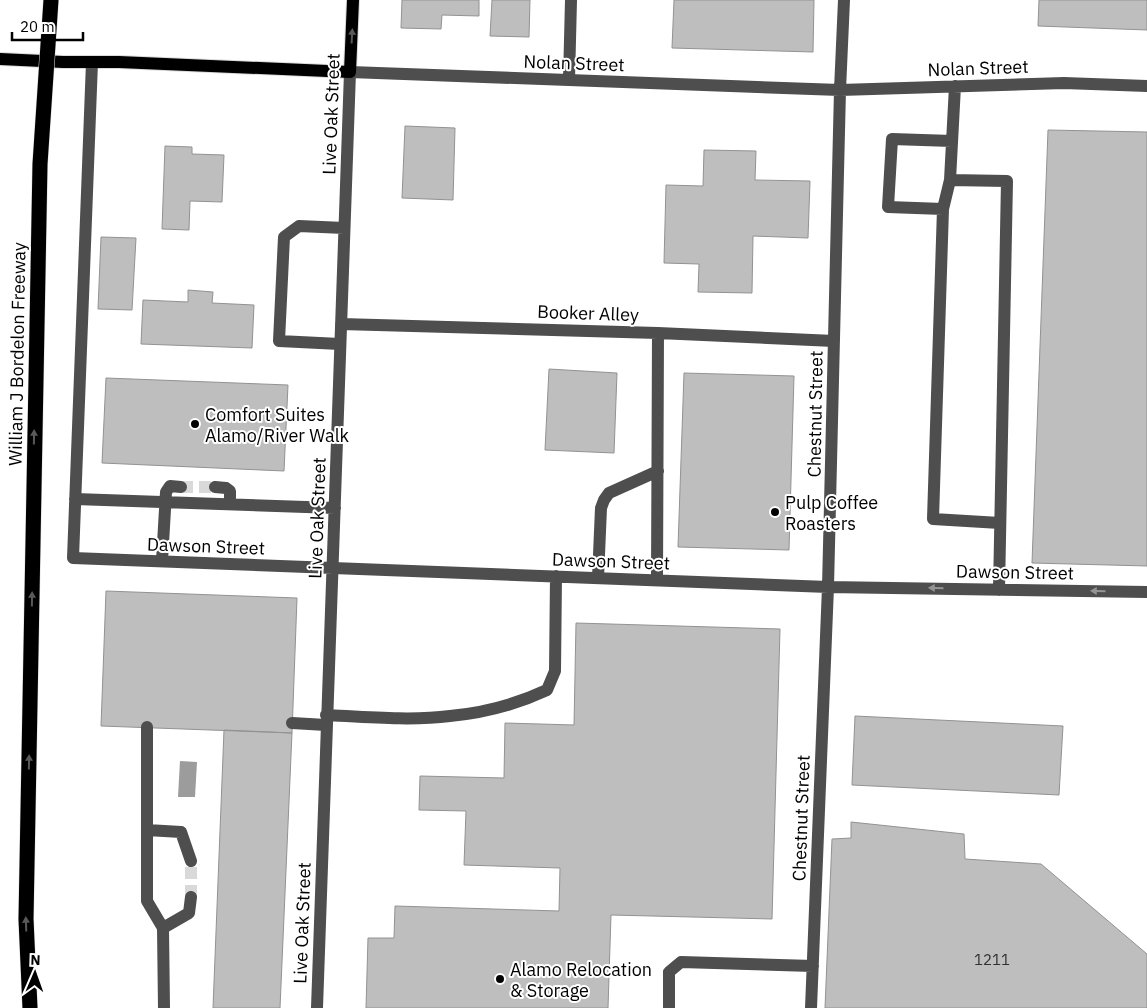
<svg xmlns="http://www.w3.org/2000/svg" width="1147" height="1008" viewBox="0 0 1147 1008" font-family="'IBM Plex Sans',sans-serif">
  <rect width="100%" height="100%" fill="#fff"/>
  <path fill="#9c9c9c" d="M180,761l17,1 -2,35h-17z"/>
  <path fill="#bebebe" stroke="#929292" d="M402,0h77v16l-37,-1 -1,14 -40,-1z
    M492,0h38l-1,37 -39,-1z
    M674,0h140l-1,52 -141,-4z
    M1039,0h108v30l-109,-4z
    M405,126l50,2 -2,72 -51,-2z
    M1048,130l99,2v434l-115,-3z
    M165,146l27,1v7l32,1 -2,47 -32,-1 -1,29 -27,-1z
    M704,150l52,1 -1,29 55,1 -2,57 -55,-2 -1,57 -54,-1 1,-28 -35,-1 2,-78 37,1z
    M101,237l35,1 -4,72 -34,-1z
    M188,290l25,2 -1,11 42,2 -2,43 -111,-4 2,-44 45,2z
    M549,369l68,4 -3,80 -69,-3z
    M684,373l110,3 -5,174 -111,-3z
    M106,378l182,7 -4,86 -182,-8z
    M106,591l191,7 -5,135 -191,-7z
    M576,623l204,6 -8,290 -161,-4 -3,93h-242l2,-70h26l1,-32 164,5 1,-43 -96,-3 2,-54 -47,-1 1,-34 84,2 1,-55 69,2z
    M855,716l208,10 -4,69 -207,-10z
    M224,730l68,3 -12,275h-67z
    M851,822l113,12 1,25 76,5 106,90v54h-322l7,-169 19,-1z"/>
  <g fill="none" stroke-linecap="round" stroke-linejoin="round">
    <path stroke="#d9d9d9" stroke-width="12" stroke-dasharray="12 6" stroke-linecap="butt" d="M181,487h34
      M191,897v-36"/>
    <defs>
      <path id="major" d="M0,59l63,3h56l231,10 3,-72"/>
    </defs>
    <use href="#major" stroke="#dbdbdb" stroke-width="14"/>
    <path stroke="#4e4e4e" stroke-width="12" d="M92,62l-19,496 755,29 319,5
      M569,80l2,-80
      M955,86l-5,94 57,1 -8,409
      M950,180l-7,29 -10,310 67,4
      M943,209l-55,-2 4,-68 60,2
      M341,324l317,9 176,8
      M340,344l-61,-3 5,-104 15,-11 45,2
      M215,487l11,1 4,3v13
      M75,499l260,9
      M162,561l4,-69 4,-6 11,1
      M598,578l3,-70 3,-8 5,-7 49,-22
      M657,580l1,-247
      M326,715c40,2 86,6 124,1 33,-3 67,-12 97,-26l8,-19 1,-95
      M292,723l34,2
      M147,727v174l16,27 1,80
      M147,830l34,2 10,29
      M163,928l26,-15 2,-16
      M317,1008l33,-936 490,18 224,-7 83,3
      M669,1008v-36l12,-10 132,4
      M811,1008l17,-421 12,-497 4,-90"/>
    <use href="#major" stroke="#000" stroke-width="12"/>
    <defs>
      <path id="highway-bridge" d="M30,1008l-4,-89 14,-755 11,-164"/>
    </defs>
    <use href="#highway-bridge" stroke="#dbdbdb" stroke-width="16" stroke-linecap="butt"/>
    <use href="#highway-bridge" stroke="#000" stroke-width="15"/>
  </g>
  <defs><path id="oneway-solid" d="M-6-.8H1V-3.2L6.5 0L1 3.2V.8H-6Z" transform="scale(1.25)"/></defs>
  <g fill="#595959">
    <use href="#oneway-solid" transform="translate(352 36) rotate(-87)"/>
    <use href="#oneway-solid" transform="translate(34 437) rotate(-89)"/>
    <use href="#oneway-solid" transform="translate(32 599) rotate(-89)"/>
    <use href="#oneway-solid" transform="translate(29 762) rotate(-89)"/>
    <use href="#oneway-solid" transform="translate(26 924) rotate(-92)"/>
  </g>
  <g fill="#959595">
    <use href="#oneway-solid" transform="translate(936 588) rotate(-179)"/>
    <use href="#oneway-solid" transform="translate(1098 591) rotate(-179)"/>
  </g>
  <g fill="#000" stroke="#fff" stroke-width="2">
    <circle cx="195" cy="424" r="5"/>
    <circle cx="775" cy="512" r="5"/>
    <circle cx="500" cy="979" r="5"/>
  </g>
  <g text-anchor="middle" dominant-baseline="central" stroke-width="4" stroke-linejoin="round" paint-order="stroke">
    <g font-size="15" fill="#303030">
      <text x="992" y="959">1211</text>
    </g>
    <g font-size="18" fill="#000" stroke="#fff">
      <text transform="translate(574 63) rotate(2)">Nolan Street</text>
      <text transform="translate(978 68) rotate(-2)">Nolan Street</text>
      <text transform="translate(331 114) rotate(-88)">Live Oak Street</text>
      <text transform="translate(588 313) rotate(2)">Booker Alley</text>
      <text transform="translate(17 354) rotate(-89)">William J Bordelon Freeway</text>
      <text transform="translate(815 414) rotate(-89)">Chestnut Street</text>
      <text transform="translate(317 518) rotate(-88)">Live Oak Street</text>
      <text transform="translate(206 546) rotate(2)">Dawson Street</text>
      <text transform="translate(611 561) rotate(2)">Dawson Street</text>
      <text transform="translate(1015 572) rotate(1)">Dawson Street</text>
      <text transform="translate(801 818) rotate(-88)">Chestnut Street</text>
      <text transform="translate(302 923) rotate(-88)">Live Oak Street</text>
    </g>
    <g font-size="18" fill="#000" stroke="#fff" text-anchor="start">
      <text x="205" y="414">Comfort Suites<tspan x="205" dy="21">Alamo/River Walk</tspan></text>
      <text x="785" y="502">Pulp Coffee<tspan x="785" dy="21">Roasters</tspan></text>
      <text x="510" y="969">Alamo Relocation<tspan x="510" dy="21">&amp; Storage</tspan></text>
    </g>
  </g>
  <g transform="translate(35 973) rotate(2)" stroke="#ffffff" stroke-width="4" paint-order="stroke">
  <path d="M0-4L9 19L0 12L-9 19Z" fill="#000000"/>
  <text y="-8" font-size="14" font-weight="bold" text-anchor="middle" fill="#000000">N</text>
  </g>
  <path d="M12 32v8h71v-8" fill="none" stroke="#000000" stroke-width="2.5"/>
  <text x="20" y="32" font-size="15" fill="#000000" stroke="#ffffff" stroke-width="4" paint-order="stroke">20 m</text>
</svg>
